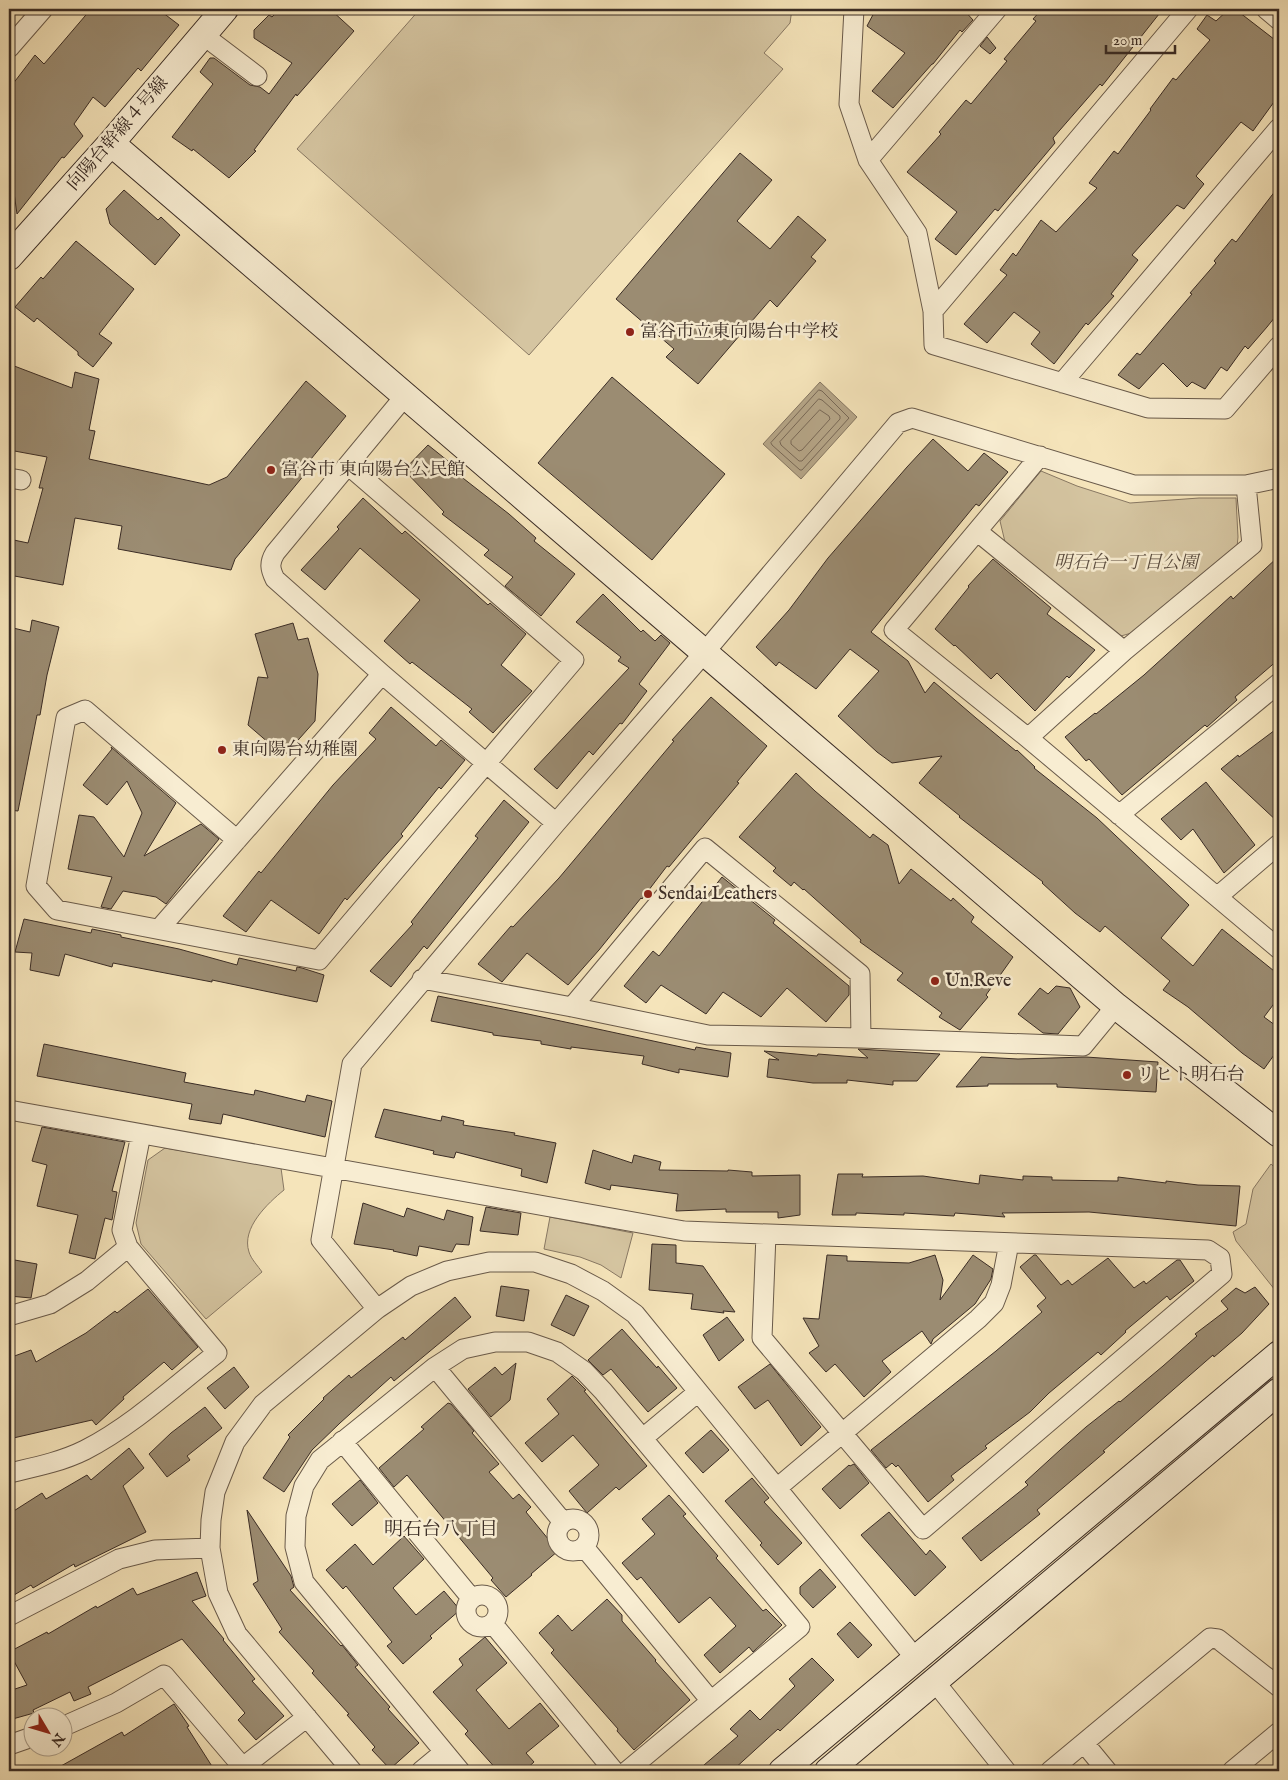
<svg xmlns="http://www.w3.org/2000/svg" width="1288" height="1780" viewBox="0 0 1288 1780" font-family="'IM FELL English','Noto Serif JP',serif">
  <rect width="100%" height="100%" fill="#f5e4ba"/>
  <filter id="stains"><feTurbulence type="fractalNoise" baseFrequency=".004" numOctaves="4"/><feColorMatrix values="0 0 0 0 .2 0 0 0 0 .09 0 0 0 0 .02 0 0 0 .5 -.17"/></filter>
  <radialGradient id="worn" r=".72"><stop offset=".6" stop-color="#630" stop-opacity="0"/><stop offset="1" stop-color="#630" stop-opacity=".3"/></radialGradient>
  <path fill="#d5c5a1" stroke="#887863" d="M420,9h372l-2,14 -26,30 19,16 -254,286 -232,-206z
    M1041,471l36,15 53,17 69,-5h37l2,39 -1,10 -95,83 -21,6 -116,-94 -5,-21z
    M165,1148l116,20 3,22c-16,13 -43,38 -35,62 2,7 9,14 13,20l-56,47 -65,-75 -5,-21 12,-63z
    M1271,1164l8,7v124l-43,-54 -3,-9 13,-8 7,-35z
    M550,1217l83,16 -12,45 -20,-13 -21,-8 -36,-8z"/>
  <path fill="#b5a587" stroke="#847560" d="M820,382l37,35 -56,62 -38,-35z"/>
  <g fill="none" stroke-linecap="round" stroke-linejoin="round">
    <path stroke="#786856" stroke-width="1" d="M819,390l3,1 27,27 -47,52h-2l-28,-25 -1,-2z
      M819,399l3,1 18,16v3l-38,42h-3l-18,-16 -1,-3z
      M820,410l9,6 1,3 -28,31 -3,1 -8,-7v-3z"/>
  </g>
  <path fill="#9b8c72" stroke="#3a2c25" d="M91,9h67l21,16 -38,46 -3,-3 -33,39 -12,-10 -19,27 9,12 -19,22 -2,-1 -45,57 -8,-57v-68l26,-34 9,9z
    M280,9h50l24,22 -57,65 -1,-2 -42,56 2,1 -27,27 -36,-29 -1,2 -20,-14 41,-53 -13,-12 10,-14h4l36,27 10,2 9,7 23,-31 -38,-25v-8l15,-15 3,2z
    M876,9h87l10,11 -11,12 -2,-2 -27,34h-1l-39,44 -21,-17 33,-38 -38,-27z
    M1042,9h121l-61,77 -2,-2 -47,54 2,5 -57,68 -3,-2 -39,46 -21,-16 22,-27 -50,-40 34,-38 -2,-2 27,-32 5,4 36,-43 -3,-2 32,-38 -3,-2z
    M1229,9h6l44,34v52l-26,36 -12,-9 -45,54 8,8 -20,25 -7,-4 -45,50 6,5 -27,34 3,2 -26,29 -2,-2 -32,41 -23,-20 9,-12 -26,-20 -27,31 -23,-19 43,-49 -7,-5 13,-17 3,3 25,-36 15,12 41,-44 -8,-5 25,-32 4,3 33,-44 -1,-1 23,-31 3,2 34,-40 -13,-11 10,-14 9,6z
    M987,37l9,11 -6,6 -10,-8z
    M740,153l32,27 -35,41 33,28 28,-33 28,24 -15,17 5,4 -39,46 -7,-7 -72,84 -32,-27 8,-8 -58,-50z
    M1279,186v126l-12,15 -19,22 -3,-3 -18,25 -6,-4 -16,22 -13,-7 -5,5 -24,-24 -24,26 -21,-14 19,-22 3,2 52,-61 -2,-1 26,-30 -2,-2 18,-22 4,3z
    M124,190l34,30 3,-3 19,18 -25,30 -45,-41 -4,-15z
    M76,241l58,48 -35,45 13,9 -19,24 -15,-12v-3l-41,-34 -3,4 -19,-15 26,-30 2,2z
    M9,364l63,24 3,-16 24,7 -10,51 6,1 -6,28 120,26 18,-8 79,-96 40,35 -35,43 3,4 -79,96 -4,11 -113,-21 4,-23 -47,-8 -12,67 -54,-10v-36l19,4 15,-55h-4l8,-31 -38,-7z
    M612,377l113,97 -73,86 -114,-97z
    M933,439l35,32 16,-18 24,19 -29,34 -3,-2 -105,128 37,29 17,32 9,-11 42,36 40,33 1,-1 18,17 -1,1 63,50 92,87 -28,33 32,28 29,-37 57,46v22l-15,20 15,11v20l-15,21 -22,-16 -54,-46 -25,-17 7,-9 -65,-55 -5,6 -25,-19 -33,-30 1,-1 -84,-65 1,-1 -41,-33 23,-27 -50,7 -15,-11 -39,-36 41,-45 -29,-22 -34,40 -37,-27 -3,4 -20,-19 33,-37 39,-52 79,-91z
    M428,445l25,20 -3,3 59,46 27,24 -2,3 41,33 -34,42 -36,-30 8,-9 -29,-22 5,-5 -47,-36 2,-2 -40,-42z
    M363,498l39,36 3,-3 83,74 2,-2 36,31 -25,31 31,26 -39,42 -24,-21 3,-3 -60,-47 -2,2 -26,-23 36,-41 -60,-52 -35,42 -24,-20 38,-41 -2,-2z
    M1279,556v103l-44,38 2,3 -30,27 -2,-2 -83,70 -33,-36 -3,2 -21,-24 30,-24 1,1 48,-39 87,-79 2,3z
    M993,559l58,49 -4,6 48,36 -26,28 -2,-2 -32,35 -38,-38 -6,6 -36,-34 -1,1 -19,-17 34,-42 -1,-1z
    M603,594l38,38 2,-2 12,11 6,-6 9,8 -31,41 8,7 -25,33 -2,-1 -27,32 -4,-4 -32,38 -23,-20 95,-101 -11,-7 3,-4 -45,-35z
    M32,620l27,7 -12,48 -7,40h-3l-19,96 -9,-1v-183l21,5z
    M293,623l5,17 10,-2 10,36 -3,47 -31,35 -36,-31 10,-48 10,1 -13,-44z
    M711,697l56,49 -30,36 2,1 -70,84 -2,-1 -25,33 -1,-1 -42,52 -31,35 -41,-32 -25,29 -24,-18 33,-38 2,1 46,-49 115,-137 -2,-1z
    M391,707l45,39 5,-6 24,20 -24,29 -2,-2 -38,47 2,2 -24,27 -32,37 -2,-2 -26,36 -48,-34 -25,32 -23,-16 36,-45 2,2 72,-88 43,-46 -7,-6z
    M1279,727v96l-58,-54 17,-14 1,2z
    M111,747l65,56 -32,53 57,-32 18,15 -53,65 -10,-7 -33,-6 -12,18 -10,-2 11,-30 -44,-8 11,-54 15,2 30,40 18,-44 -15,-32 -20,24 -24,-20 29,-36z
    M796,773l19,18 55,47 3,-4 15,11 11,39 12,-15 40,32 2,-3 21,19 -3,5 42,35 -27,38 2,2 -28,33 -21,-13 3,-4 -45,-33 6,-7 -43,-31 1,-2 -57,-51 -1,1 -9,-8 -3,4 -18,-15 3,-3 -37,-31z
    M1206,782l49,63 -31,28 -31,-44 -12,11 -20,-21z
    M504,800l25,22 -102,127 -3,-3 -33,41 -21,-16 43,-47 -2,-2 67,-84 -3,-2z
    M722,877l53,43 -2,3 76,63v9l-23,27 -39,-34 -26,29 -38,-25 -17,22 -45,-29 -15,18 -22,-17 29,-35 6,5z
    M24,919l67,14 1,-4 29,6v2l58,12 58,16 2,-7 57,13 1,-4 5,1 22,7 -7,27 -105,-22v2l-99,-19 -1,4 -47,-13 -6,22 -29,-6 2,-17 -17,-1z
    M1056,986l14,2 10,19 -22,27 -15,-1 -25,-19 22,-26 8,6z
    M438,996l90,18 167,36 1,-3 35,6 -3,24 -49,-8v4l-37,-9 2,-8 -73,-9v2l-30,-5v-3l-48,-6v-2l-62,-12z
    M44,1044l142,29 -2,9 70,13 1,-5 50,12 2,-7 25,6 -7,36 -102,-23 -2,10 -32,-5 3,-15 -155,-28z
    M858,1049l82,5 -23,27h-24v4l-46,-5v3h-34l-46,-6 2,-18 10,1 -15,-9 53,5 1,-2 50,4z
    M981,1057l37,2 68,-2 72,5 -2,30 -99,-5v-3h-69v2l-32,1z
    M384,1109l57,12 1,-5 22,5 -1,4 52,8 -1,2 42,8 -9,40 -26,-7 1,-7 -66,-17 -2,6 -21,-4 1,-3 -59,-14z
    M42,1127l83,15 -13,49 5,1 -5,28 -7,-2 -10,41 -26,-6 9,-38 -41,-9 10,-41 -15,-4z
    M593,1150l39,13 2,-8 27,7 -2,8 69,1v-1l24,2v4l48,-1v40l-22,3v-6h-52v-3l-50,2 2,-17 -67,-9 -1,5 -25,-7z
    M838,1174h25l-1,3 61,-1 56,8 1,-9 43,5v-4l29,1v3l66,1v-4l48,6v-2l32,4 42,1 -4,40 -147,-14 -87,1 3,4 -50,-4 -1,3 -50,-3v2l-48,-2v2h-24z
    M363,1203l41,14 3,-9 37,12 3,-10 26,7 -4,28 -13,-1 -4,8 -33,-6 -2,10 -24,-5 1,-1 -40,-6z
    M486,1207l35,6 -3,22 -38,-4z
    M652,1244l24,1v18l27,3 32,46 -12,-1 1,2 -33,-4 2,-15 -44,-4z
    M827,1255l20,1v5l62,2 26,-8 8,25 -3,20 33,-45 20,14 -2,10 -16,25 -42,35 -2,5 -9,-13 -40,30 9,11 -27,25 -29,-33 -9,8 -17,-19 10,-7 -16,-28 16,1z
    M1034,1255h2l25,30 7,-5 4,5 36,-27 26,30 10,-7 2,3 31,-24h3l14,21 -24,19 -3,-4 -42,35 1,1 -25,23 -3,-3 -49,41 -19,19 -45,34 2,2 -36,28 3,4 -26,22 -30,-37 -2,2 -4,-4 -6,5 -15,-18 125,-99 46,-39 -5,-6 9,-8 -26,-31z
    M9,1259l28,5 -6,34 -22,-2z
    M501,1286l28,4 -5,31 -28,-5z
    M1255,1287l14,17 -27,29 -28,24 -1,-2 -110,96 2,1 -68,58 3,4 -59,47 -19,-23 66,-53 -3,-3 35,-32 26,-23 33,-26 1,1 43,-36 34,-30 -2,-2 33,-25 -7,-8 15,-13 9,5z
    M148,1289l50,58 -26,23 -8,-8 -41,35 1,2 -28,26 -4,-5 -83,19v-81l22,-8 5,12 50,-29 29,-22 2,2z
    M566,1295l23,11 -15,30 -23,-11z
    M455,1297l16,20 -77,64 -3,-4 -51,46 -28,27 -28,42 -21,-14 27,-41 -2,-2 36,-36 -1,-1 26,-23 2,3 52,-41 2,3z
    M727,1317l17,23 -25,21 -16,-26z
    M622,1329l35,39 1,-2 19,22 -29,24 -37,-43 -8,6 -15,-15z
    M516,1363l-6,37 -19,17 -23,-28 27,-22 7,8z
    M770,1364l51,63 -20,19 -33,-46 -13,9 -17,-22z
    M234,1367l15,20 -24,22 -18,-21z
    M572,1376l14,14 -2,1 63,75 -28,24 -3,-3 -29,26 -18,-22 30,-26 -26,-30 -31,27 -17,-19 34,-29 -12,-15z
    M448,1403l3,1 23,27 -2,2 27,31 -10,8 24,27 6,-5 12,13 -5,5 32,39 -27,23 1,1 -26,22 -15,-17 2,-2 -86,-103 -13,12 -15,-19 45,-39 -3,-2z
    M205,1407l17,21 -35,28 3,4 -23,17 -18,-23 22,-21z
    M711,1430l18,20 -26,23 -18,-20z
    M129,1448l15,20 -21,18 23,46 -71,35 -1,-3 -41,24 -2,-3 -22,13v-84l33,-21 4,6 41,-24 4,5z
    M854,1464l15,19 -29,26 -18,-20 27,-24 1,1z
    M752,1478l17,20 -5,4 38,41 -24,22 -18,-20 2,-2 -37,-42z
    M360,1480l18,23 -26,23 -20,-22z
    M669,1495l17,19 -3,2 35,40 -2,2 47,53 3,-2 16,16 -29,27 -4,-5 -29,26 -16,-18 32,-29 -26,-29 -31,26 -38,-46 -4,3 -15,-17 33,-29 -13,-15z
    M247,1510l44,66 3,11 -4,3 51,56 1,-1 16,20 -3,2 35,40 -2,2 31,34 -29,26 -18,-19 3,-3 -28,-32 2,-1 -37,-41 2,-2 -35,-39 3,-3 -29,-45 5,-3z
    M889,1512l37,43 4,-5 16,17 -31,29 -54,-61z
    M404,1536l20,23 -31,29 23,27 28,-24 16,19 -30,26 2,2 -29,26 -16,-18 5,-4 -46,-56 -3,3 -17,-19 29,-26 18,21z
    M820,1569l16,18 -23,21 -13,-14v-7z
    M197,1572l9,24 -14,5 32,38 -1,1 32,39 -3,2 32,35 -28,24 -18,-20 7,-7 -63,-74 -94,48 3,7 -17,7 -4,-9 -37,18 1,3 -25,7v-29l18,-6 -18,-33 38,-20 1,2 48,-28 1,2 36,-20 4,7z
    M607,1599l15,16v6l34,39 -1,1 35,39 -56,50 -17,-19 1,-2 -67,-76 3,-3 -15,-17 19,-18 14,16z
    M850,1622l22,23 -14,13 -21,-24z
    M485,1637l22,26 -31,27 33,39 31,-26 19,23 -33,27 8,9 -10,9h-26l-33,-37 3,-3 -35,-39 30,-27 -4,-6z
    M812,1658l22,22 -54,51 -2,-2 -46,42h-35l41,-35 -8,-7 20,-19 10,10 35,-34 -6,-7z
    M174,1704l15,22 -2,1 28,44h-163l70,-39 2,4z"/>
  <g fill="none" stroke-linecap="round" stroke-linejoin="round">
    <defs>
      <path id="street" d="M854,9l-5,95 19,56 49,73 16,78 1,34 214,63 77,1 54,-63
        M1266,9l13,11
        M203,35l54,41
        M9,48l34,-39
        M868,160l129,-151
        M933,311l255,-302
        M1062,383l217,-255
        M405,396l-130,157c-6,10 -5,16 0,26l107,95 174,149
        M1040,456l-146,174 134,108 251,211
        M9,478l12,2
        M978,532l146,119
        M1028,738l96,-87 128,-106 -6,-60
        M1119,815l160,-132
        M237,840l-152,-130 -19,8 -30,168 21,24 262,50 255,-300 -226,-195
        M1217,897l62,-53
        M160,928l222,-254
        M422,979l150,28 136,28 153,3 222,8 33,-40
        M572,1007l133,-159 155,126 1,64
        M9,1110l675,121 524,19 12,8 2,16 -299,255 -161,-191 4,-104
        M377,1309l-56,-69 31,-176 204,-241 148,-170 194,-230 14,-5 222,67h112l33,-7
        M9,1316l41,-12 37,-23 41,-34
        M435,1367l128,155
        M643,1438l55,-46
        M342,1441l130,158
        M9,1473c26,-6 52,-11 76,-23 47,-24 90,-64 132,-97l-89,-106 -6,-17 19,-96
        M777,1488l201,-169 16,-16 7,-18 8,-42
        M557 1535a16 16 0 1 1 32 0a16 16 0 1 1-32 0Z
        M584,1547l127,154
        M466 1611a16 16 0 1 1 32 0a16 16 0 1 1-32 0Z
        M9,1616l110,-57 36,-9 55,-2
        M493,1624l121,147
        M935,1682l71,89
        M62,1727l54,-24 48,-28 82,96
        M1084,1743l23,28
        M9,1745l23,-8
        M238,1771l69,-54
        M352,1771l-115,-137 -19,-41 -8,-45 1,-28 4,-28 20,-50 28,-38 114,-95 34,-23 36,-15 42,-9h46l36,12 32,17 32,23 281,345
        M421,1771l23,-19
        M460,1771l-156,-189 -9,-35 1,-31 8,-30 16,-26 115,-93 28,-18 32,-7h33l29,10 27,19 19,20 197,236 -173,144
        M1050,1771l160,-133 8,1 61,48
        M1232,1771l47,-39"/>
      <path id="secondary" d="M111,143l1005,863 163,128
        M9,257l102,-114 114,-134
        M782,1771l497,-417
        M828,1771l451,-380"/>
    </defs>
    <use href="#street" stroke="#695a4a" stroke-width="21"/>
    <use href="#secondary" stroke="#3a2c25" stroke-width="28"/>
    <use href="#street" stroke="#f8edd2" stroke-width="19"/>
    <use href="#secondary" stroke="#f8edd2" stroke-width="26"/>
  </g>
  <g fill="#8f2418" stroke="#f8edd2" stroke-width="2">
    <circle cx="630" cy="332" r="5"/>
    <circle cx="271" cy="470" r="5"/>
    <circle cx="222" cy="750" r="5"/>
    <circle cx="648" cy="894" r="5"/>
    <circle cx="935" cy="981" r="5"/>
    <circle cx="1127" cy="1075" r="5"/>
  </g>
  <g text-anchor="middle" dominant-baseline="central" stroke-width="5" stroke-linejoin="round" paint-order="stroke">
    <g font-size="18" fill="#3a2c25" stroke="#f8edd2">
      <text transform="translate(118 134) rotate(-49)">向陽台幹線４号線</text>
    </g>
    <g font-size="18" fill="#3a2c25" stroke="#f8edd2" text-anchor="start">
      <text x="640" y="332">富谷市立東向陽台中学校</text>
      <text x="281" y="470">富谷市 東向陽台公民館</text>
      <text x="232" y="750">東向陽台幼稚園</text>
      <text x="658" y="894">Sendai Leathers</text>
      <text x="945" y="981">Un.Reve</text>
      <text x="1137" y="1075">リヒト明石台</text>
    </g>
    <g font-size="18" font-style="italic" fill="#594b3e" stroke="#f8edd2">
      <text x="1126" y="563">明石台一丁目公園</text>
    </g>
    <g font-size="19" fill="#3a2c25" stroke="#f8edd2">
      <text x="441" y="1530">明石台八丁目</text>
    </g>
  </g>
  <rect width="1288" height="1780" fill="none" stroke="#f5e4ba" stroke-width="30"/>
  <rect x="10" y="10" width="1268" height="1760" fill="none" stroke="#3a2c25" stroke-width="2.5"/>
  <rect x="15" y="15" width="1258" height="1750" fill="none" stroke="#3a2c25"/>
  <g transform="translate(48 1732) rotate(128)"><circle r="24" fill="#f8edd2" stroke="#aca08d"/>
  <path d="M0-4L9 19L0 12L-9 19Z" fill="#8f2418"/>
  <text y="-8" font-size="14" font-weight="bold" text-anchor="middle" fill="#3a2c25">N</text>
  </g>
  <path d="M1106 45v8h69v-8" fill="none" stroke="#3a2c25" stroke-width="2.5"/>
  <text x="1113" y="45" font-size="15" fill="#3a2c25" stroke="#f8edd2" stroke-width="4" paint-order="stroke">20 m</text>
  <rect width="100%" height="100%" filter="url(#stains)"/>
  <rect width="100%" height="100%" fill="url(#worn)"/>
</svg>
